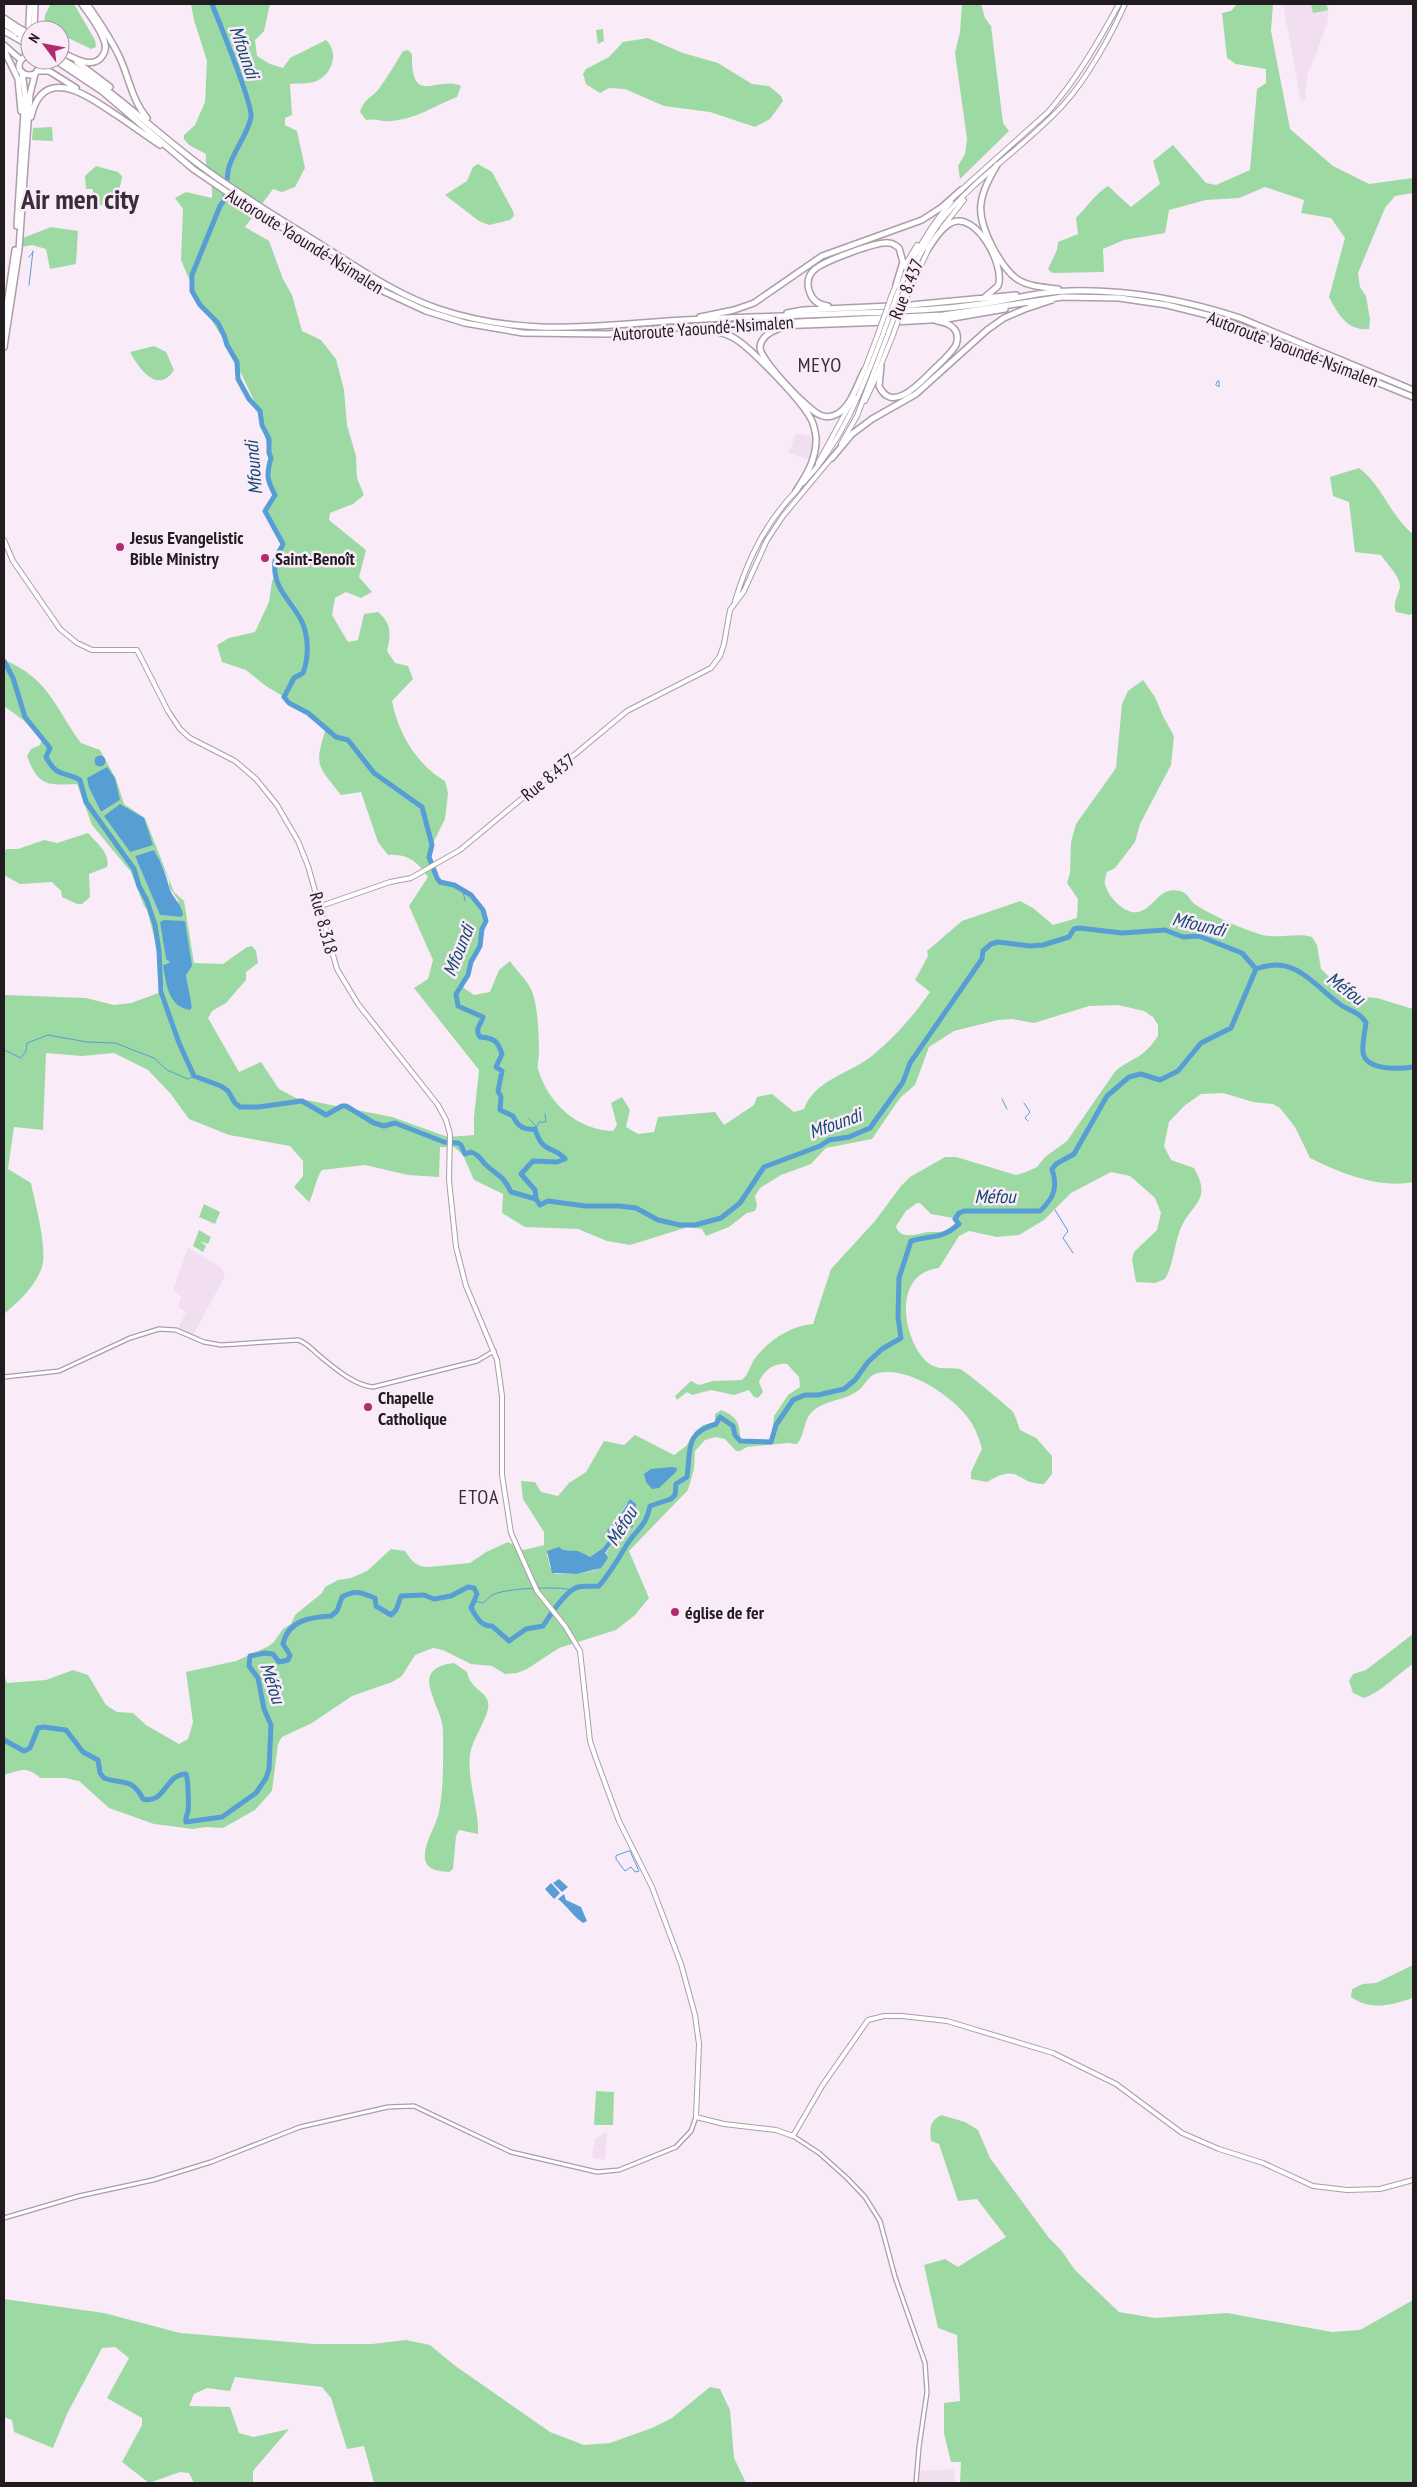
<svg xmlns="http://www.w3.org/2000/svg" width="1417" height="2487" viewBox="0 0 1417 2487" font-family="'PT Sans Narrow',sans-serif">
  <rect width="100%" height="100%" fill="#faebf9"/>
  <path fill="#f2def1" d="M1283,4h46l-2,21 -19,49 -3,16 1,10 -5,1z
    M796,433l20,5 -6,22 -21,-7z
    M188,1248l33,19 4,9 -32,59 -15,-6 8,-17 -8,-5 3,-10 -8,-7z
    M607,2132l-2,28 -11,-2 -2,-4 3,-15z
    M955,2469l-1,14h-35l1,-12z"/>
  <path fill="#9ddaa3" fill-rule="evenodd" d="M74,4l21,36 1,7 -5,2 -31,-15v-4h-9l-7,-4 1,-11 5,-10z
    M191,4h79l-6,27 -9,9 2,16 13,8 13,4 7,-10 36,-18c14,13 6,36 -12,42 -7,2 -16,1 -24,2l2,31 -7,3v7l12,6 8,37 -10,19 -13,5 -9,-3 -28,38 24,14 14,38 9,16 10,36 19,9 15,19 8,31 3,35 9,31 1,22 7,17 -11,9 -23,9 -1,7 37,30 -7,27 13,15 -11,6 -15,-6 -11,6 -3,17 16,27 10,-2 6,-26 14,-2c14,12 13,22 9,39l8,12 13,3 5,13 -21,22c6,32 25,64 53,80l3,12 -3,26 -13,26 -3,12 8,21 34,17 12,15 3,11 -4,8 -2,17 -9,16 -3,13 -7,11 13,9 16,-3 9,-22 11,-9c6,9 16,18 21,28 7,15 8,47 8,65 0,4 -2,10 -1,15 10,34 39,61 75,62l4,-6 -6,-22 11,-6 8,13 -4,17 12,7 16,-2 4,-15 57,-5 9,13 30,-20 3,-8 15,-3 22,18 10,-3c11,-30 46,-35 69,-54 22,-18 41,-40 57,-63l-15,-12 13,-24 -1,-5 35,-30 58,-20 13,7 20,17 24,-7 1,-19 -11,-16 3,-10 1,-31 5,-18 40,-56 6,-64 6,-13 15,-11 12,17 8,19 11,20 -3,29 -31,59 -5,18 -20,26 -8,4c-1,4 -3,9 -2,12 2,12 22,34 36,27 15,-6 19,-25 39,-20 9,2 9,10 16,14 19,12 42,22 63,29 18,6 36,-2 53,3l5,8 4,24 28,27 28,2 36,11v173c-34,7 -73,-9 -103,-24l-15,-31 -15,-19 -7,-4 -20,-2 -30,-9 -22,1 -17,12 -15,16 -5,24 7,14 23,8c19,33 -3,35 -14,62 -6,16 -6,33 -15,49l-10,4 -19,-1 -4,-23 2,-7 23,-22 4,-17 -6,-15 -25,-22 -19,-4 -40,21 -27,27 -25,15 -22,2 -28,-6 -10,5 -20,32c-46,5 -38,69 -12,94 10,9 21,5 33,7 4,1 50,39 53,43 3,5 5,13 7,18l16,8 16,18v18l-8,10c-29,0 -23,-22 -57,-2l-16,-3v-7l11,-23c-3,-11 -7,-22 -14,-31 -17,-23 -63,-54 -93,-44 -8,3 -11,14 -19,18 -13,9 -33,8 -45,21 -8,9 -6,22 -14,31l-9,-1 -41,4 -7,4h-4l-11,-12 -10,-2 -10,3 -10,11 -1,18 -6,21 -59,61 20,47 -14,17 -19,15 -57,18 -32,21 -10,4 -12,1 -13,-8 -21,-2 -28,-14 -10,-2 -18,7 -13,21 -10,6 -40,14 -40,27 -30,14 -4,7 -6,47 -17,19 -32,18 -17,-1 -13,2 -39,-5 -45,-16 -30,-27 -14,-3h-25c-14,-13 -21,-7 -36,-3v-100l3,8 39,-3 27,-10 15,5 18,30 11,7 16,1 13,12 33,19 9,-5 5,-17 -7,-50 50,-11 31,-14 6,-4 10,-14 8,-5 4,-9 27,-22 3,-6 13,-7 13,-2 16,-7 24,-22 14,2c6,9 11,16 23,16l42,-4 16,-11 22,-10 16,8 20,-5v-13l-21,-33 -2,-18 14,1 6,10 17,4 11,-13 17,-11 18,-31 20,4 11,-10 39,20 12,-9 10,-15 7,-6 12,-3v-8l6,-4c13,5 19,11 19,26l2,3 27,1 3,-4 2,-20 14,-21 12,-8 -1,-10 -12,-13c-12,-2 -24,7 -28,18l4,10 -5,6 -4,-1 -5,-7 -15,5 -23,-5 -19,5 -5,-3 -10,8 -2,-4 16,-15 8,4 14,-4 29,-1c8,-7 8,-16 14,-23 15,-18 34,-31 57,-33l18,-55 44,-48 26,-35 9,-9 35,-20h11l60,18 10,-3 11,-5 8,-10 22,-16 47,-68c6,-7 12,-9 20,-14 10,-5 18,-14 24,-23v-11l-5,-8 -9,-6 -26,-6 -29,1 -55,17 -22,-4 -14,1 -44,11 -25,16 -14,38 -15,13 -28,41 -46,9 -15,16 -30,11 -21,13 -5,8 2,10 -2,5 -8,2 -18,14 -23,9 -4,-7 -14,-2 -58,18 -23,-4 -29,-12 -53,-2 -23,-14 1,-19 -29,-14 -11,-25 -9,-8h-14l-1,30 -31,-2 -43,-10 -43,5c-7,10 -7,21 -13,32l-15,-15 9,-11v-15l-13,-15 -61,-11 -40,-16 -19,-26 -22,-23 -34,-17 -32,3 -36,-3 -3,77 -29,-3 -6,42 23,14c4,21 18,68 10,87 -8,19 -22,31 -37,44v-319l82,3 28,7 17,-2 33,-12 -4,-33 -13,-48 -3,-4 -13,-34 -39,-47 -15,-41c-29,1 -39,3 -50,-28l4,-7 9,-4 2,-6 -19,-19 -19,-14v-46c45,18 51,48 77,83l19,7 16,29 8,25 21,14 29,74 10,9 10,62 29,1 24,-17 5,-1 4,5 2,12 -12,9v8l-20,23 -14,8 -4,7 31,54 22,-10 18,27 17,9 96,19 56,20 26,-2v-18l5,-47 -65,-82 14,-9 5,-19 -24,-54 19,-29c-10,-15 -21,-24 -40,-22l-10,-13 -17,-50 -20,3c-24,-31 -27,-28 -15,-67l-18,-15 -19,-10 -5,-6 -18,-11 -20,-16 -24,-8 -5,-17 12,-7 26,-6 14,-30 3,-21 4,-7 -1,-14 8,-16 -18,-33 10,-16 -6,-8 -2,-15 4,-14 -15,-53 -25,-53 -36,-59 -14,-33 2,-51 -8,-11 11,-6 26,6c2,-15 -8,-29 -6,-44l-17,-9 -5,-6v-4l11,-10 10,-23 2,-41 -13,-41zM89,788l31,12 -19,12zM154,850l15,30v7l9,13 3,17 -21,-2 -25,-59zM164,945l25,25 -3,5 6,32 -2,3 -10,-3 -16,-43 6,-2 -4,-4zM917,1203h3l11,11 22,4 2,5c-9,13 -19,7 -32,10 -10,2 -24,6 -27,-7l10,-15zM627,1503l6,24 -8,4 -4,7h-6l-19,32 -19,4h-22l-5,-7 -3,-13 21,-4 22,7 13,-9 7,-10 -2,-8 9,-9z
    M962,4h19l4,14 6,8 12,97 6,8 -49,48 -2,-13 7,-12 2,-15 -12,-86 5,-21z
    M1237,4h36l-2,27 19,98 43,37 36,18 44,-6v15l-18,3 -10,12 -27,65 2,14 6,9 4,23 -1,10c-22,2 -31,-15 -40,-32l16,-59 -14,-20 -30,-5 3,-13 -39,-13 -26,11 -33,2 -37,10 -4,23 -41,7 -21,9 1,23 -52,1 -4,-4 9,-19 1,-8 20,-8 -2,-16c10,-10 21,-26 32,-32l23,21 29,-23 -7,-23 20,-16 33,38 10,2 34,-15 7,-81 9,-6v-14l-30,-5 -9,-6 -5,-45 9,-2z
    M1311,4h15l2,6 -15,3z
    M603,29l1,12 -6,3 -2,-14z
    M648,38l35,15 35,10 34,21 17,2 12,10 2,5 -13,18 -15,8 -45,-15 -46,-6 -39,-17 -16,-1 -9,5 -14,-9 -3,-10 3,-5 23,-12 14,-15z
    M408,50l4,4c-1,54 24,21 49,32l-4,11c-24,9 -39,22 -67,24 -8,1 -15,-3 -24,-1l-6,-8c3,-12 11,-14 18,-22 9,-12 17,-26 25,-39z
    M33,128l19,-1 1,14 -21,-1z
    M478,164l14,8 21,39 1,5 -4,4 -21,5 -10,-4 -34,-26 22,-14 6,-14z
    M96,166l22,6 4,4c-2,18 -9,29 -28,30l-2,-4 1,-13h-7l-1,-13z
    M51,227l27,4 -2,33 -26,5 -4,-20 -14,-4 -10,2 1,-9z
    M154,346l12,6 8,18c-16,25 -35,-1 -44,-18z
    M1359,468c24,18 31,48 54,66v78l-3,3 -14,-3c-4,-11 3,-16 4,-26 0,-10 -14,-23 -19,-31l-26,-3 -6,-50 -16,-6 -3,-19z
    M88,833c8,9 23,21 19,34l-18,7 1,23 -8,7h-5l-15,-7 -1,-6 -9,-9 -32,2 -16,-9v-22l2,-4h12l26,-9 13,3z
    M204,1204l16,8 -5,12 -16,-7z
    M199,1230l12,7 -3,7 -8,-3 6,5 -3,6 -10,-6z
    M1413,1634v30c-17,11 -30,27 -49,34l-11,-5 -4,-12 4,-7 13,-4z
    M454,1663l13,9c4,18 18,18 21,30 3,13 -16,36 -18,53 -3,26 9,53 8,79l-19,-4 -3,6 -3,33 -4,3c-9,-1 -22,-1 -24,-13 -2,-15 11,-32 14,-47 5,-26 4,-53 4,-80 1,-26 -38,-63 11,-69z
    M1413,1965v31l-3,3c-22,7 -40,11 -59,-2l1,-8 11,-5 13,-1z
    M596,2091l18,1 -1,33h-19z
    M941,2115l24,7 13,8 12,28 59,80 12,12 14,20 44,42 36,6 72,-5 105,19 28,-2 53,-30v183h-453l1,-21h-10l-7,-29v-30l16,-2 -3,-66 -19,-7 -14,-63 21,-6 13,8 48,-30 -29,-38 -19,2 -19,-57 -8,-3c-1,-13 -2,-19 10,-26z
    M4,2299l100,14 76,20 134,11h58l34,-4 24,5 24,20 96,67 34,13 26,-2 42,-15 20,-10 38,-31 10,2 10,21 4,48 12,25h-372l-10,-37 -17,3 -16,-51 -9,-11 -87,-10 -5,14 -23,-3 -13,6 -5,12 41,1 9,26 15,4 35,-8 -36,42v12h-59l-5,-10 -9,-1 -31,11 -27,-21 20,-37v-7l-35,-20 22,-40 -14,-11 -13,1 -35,66 -14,34 -39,-16 -2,-12 -8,-3z"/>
  <path fill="#579ed4" d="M94.5 761a5.5 5.5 0 1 1 11 0a5.5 5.5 0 1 1-11 0Z
    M107,767l8,11 5,22 -19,12 -12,-24 -2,-10z
    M120,804l24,14 9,27 -23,7 -2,-3 -24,-33z
    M154,850c7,12 12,24 15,37 3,11 12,15 14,28l-2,2 -21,-2 -25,-59z
    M164,920l21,1 7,45 -6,9 6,32 -2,3c-22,-3 -24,-27 -27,-45l7,-3 -4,-3 -6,-37z
    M672,1467l5,1 -1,4 -17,16 -7,1 -6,-7 -2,-8 7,-5z
    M630,1499l6,5v8l-7,5 4,4v6c-12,7 -20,14 -28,26l3,5 -7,10 -24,6 -25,-1 -5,-22 12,-4 4,3 15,1 12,6 13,-9 7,-10 -3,-8 10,-9z
    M559,1879l9,8 -6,5 -9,-9z
    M551,1883l9,10 -6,6 -9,-10z
    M564,1894l2,6 15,7 6,14 -4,2c-10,-7 -15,-16 -25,-24z"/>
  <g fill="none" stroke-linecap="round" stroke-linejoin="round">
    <path stroke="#579ed4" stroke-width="1" d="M29,257l4,-5
      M29,285l4,-34
      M1218,381h1v6l-3,-2z
      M463,891l2,10
      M4,1050l17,8 5,-7 1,-8 21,-8 39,7 28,1 39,15 13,12 21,9 6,-3
      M1002,1099l5,10
      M1024,1103l6,9 -5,6 3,3
      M529,1119l7,7v3l3,-7h7l-1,-8
      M1055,1210l13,21 -5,7 10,15
      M474,1601l9,2c3,-2 6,-6 9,-8 13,-7 66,-9 80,-5
      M630,1851l9,20 -4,1 -4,-5 -6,4 -9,-12v-3z"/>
    <path stroke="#579ed4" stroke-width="5" d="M212,4c7,18 41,100 39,113 -3,17 -17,33 -22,50 -4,14 1,28 -9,39l-28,69v16l8,14 18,18 6,12 3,10 10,17 1,17 11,20 11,12 2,14 7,14v14l2,5c-5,17 -4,22 4,37l-10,16 18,33c-2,6 -7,10 -8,17 -3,27 15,38 26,59 8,15 8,38 2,53l-9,5 -10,19 5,6 19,10 28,24 12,3 26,33 48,34 10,38 -3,12 8,21 3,4 14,3 17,10 12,15 3,11 -4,8 -2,17 -9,16 -3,13 -12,19 2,12 25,11c-2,8 -9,12 -3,20 14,1 18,4 22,17l-6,13 6,4 -4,20 3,6 -1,13 13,6c5,11 11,14 22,13 8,26 18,16 30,30l-8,3 -24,-1 -12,13 14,16 1,9 4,6 8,-4 37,5h34l17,2 22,12 22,5h15l26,-7 19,-15 24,-36 56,-21 9,-6 20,-3 21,-9 33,-46 7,-19 72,-104 1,-8 8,-7 7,-2 32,4 13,-1 26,-8 5,-8 5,-1 43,5 43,-3 18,7 16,-1 43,17 14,16
      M4,661l9,17 12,39 25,31 -4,9c12,22 17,13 34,23l6,22 48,67 5,17 8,15 8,24 4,26 2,41 18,51 15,33 27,10 7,5 7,12 5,4h18l44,-6 24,14 16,-9h4l28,17 10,3 11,-3 49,19 14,1 3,2 4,9 6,-2c9,3 9,7 15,13 12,11 17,10 25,27l25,7
      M4,1740l20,11 6,-3 8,-20 5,-1 23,3 17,22 15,8 2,13 4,5c19,7 28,-1 39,21 22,6 22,-25 43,-25 2,4 3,32 2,37 -1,5 -3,6 -2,11l36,-5 34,-24 10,-15 3,-9 2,-44 -7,-16 -6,-31 -9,-12 1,-10 15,-3 8,1 6,8 9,-2 2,-5 -7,-11c5,-24 28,-27 48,-28l6,-5 5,-14c14,-8 20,-4 33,1l1,8 15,9 5,-5 5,-14 23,-1 10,4 17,-3 17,-9 6,1 3,6 -6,14c5,8 10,19 21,18l17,15 17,-12 17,-3c7,-11 23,-36 35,-39 7,-1 14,-1 21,-1 11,-13 18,-25 27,-40 10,-17 19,-17 24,-40l21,-7 4,-4 1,-11 11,-7c4,-27 -3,-44 29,-53l4,-7 13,9 2,9 5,6 31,1 5,-17 17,-25 12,-5h13l26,-6 11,-9 13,-18 14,-13 19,-11 -3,-21 1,-39 12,-37c22,-7 28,0 48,-17l-4,-5 4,-6 5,-2h76c14,-13 18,-24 12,-42l4,-5 18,-10 33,-58 22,-19 12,-3 19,6 18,-9 23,-28 30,-15 25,-59c39,-15 57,16 85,36 9,6 20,8 25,18 -1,9 -4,20 -3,29 2,19 37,17 50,15"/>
    <defs>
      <path id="minor" d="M4,1377l55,-6 71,-33 29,-9 17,1 28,12 17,3 77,-5c10,3 15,11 23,17 15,12 33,28 52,30l104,-26 17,-10
        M793,2136l26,17 28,25 18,19 15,24 15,56 30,86 2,29 -8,55 -3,36
        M4,2218l75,-22 74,-16 58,-18 89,-35 88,-20 26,-1 97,46 86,20 22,-2 57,-23 15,-16 5,-14"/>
      <path id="major" d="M960,191l88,-79c29,-33 50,-70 71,-108
        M942,228l22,-28
        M904,267l13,-22
        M902,296c10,-26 21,-51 38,-74 35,-45 86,-76 124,-118 22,-24 48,-70 61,-100
        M907,296l22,-48
        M891,297l5,-12
        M896,297c14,-36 30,-66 55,-95
        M864,371l14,-37
        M865,401l9,-19 19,-47
        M841,444l16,-28 31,-82
        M818,463l36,-66
        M803,483c41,-43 59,-94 80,-149
        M4,540l9,21 47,68 17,14 15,7h45l31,61 12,18 10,9 45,23 21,18 21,26 21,36 10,25 29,103 21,35 80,101 8,15 4,14 -1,46 7,67 10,39 31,74 5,36v79l9,58 26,58 28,35 15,25 10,90 5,15 24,65 33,66 29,77 14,51 4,29 -3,73 28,7 52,6 17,6 29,-50 46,-66 16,-4h18l45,5 106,32 63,31 66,49 37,16 44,14 50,23 34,4 33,-1 33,-9
        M735,601c13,-43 31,-79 62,-111
        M321,906l69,-24 21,-4 49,-28 167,-139 84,-43 9,-12 4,-12 6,-34 14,-19 23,-51 16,-24 50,-60"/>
      <path id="highway" d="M87,4c12,17 24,35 33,54 9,20 12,42 27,60
        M4,18l15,10
        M4,24l14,9
        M34,30l1,-26
        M4,31l14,8
        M4,45l17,15
        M4,50l14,29 3,32
        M65,54c11,5 29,16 38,1 2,-3 3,-7 2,-11 -3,-14 -15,-28 -23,-40
        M30,56c-4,0 -8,1 -10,6 -7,16 25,19 18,-2
        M25,57l3,-15 2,-38
        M60,58c52,31 93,72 141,108 41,31 86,57 130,85 35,22 69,45 108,58 88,29 156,16 245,11 68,-3 137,-6 205,-8
        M55,60l48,32 90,77 44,30 148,93 41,19 39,12 58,10 85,1 65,-6 270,-13 120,-18 56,1 48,7 52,13 194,79
        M77,62l33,25
        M37,71h12l27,17
        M31,117c12,-54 57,-21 84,-3 15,10 30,21 45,31
        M997,165c-20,33 -22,49 -4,83 6,11 14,24 24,31 12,8 28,8 41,10
        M17,226l8,-132 -3,-22
        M928,249c6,-9 13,-21 23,-26 25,-13 55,44 47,63l-13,11
        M828,306c-9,-1 -15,-5 -18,-13 -3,-7 -3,-16 3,-22 7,-9 65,-30 76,-28 4,0 7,3 10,5l4,14 -7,23
        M900,306l116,-11
        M898,311c34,-1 68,-4 102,-10 23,-4 45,-10 68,-10 59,-2 117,9 172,27l173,72
        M787,313l16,-3 88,-4
        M700,317l34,-7 20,-7 68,-47 100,-36 20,-13 19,-17
        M894,322l53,-3 58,-10
        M4,325l11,-75
        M747,327l139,-5
        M778,329c-8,3 -17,8 -18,18 -1,12 48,63 60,68 4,2 10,2 15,0 15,-6 22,-30 29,-44
        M701,330c11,1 23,2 33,8 17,10 68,63 77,81 3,5 4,12 5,18 1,21 -9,37 -20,54
        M4,347l15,-98 11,-155 5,-20
        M881,366l-2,20c13,28 40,-2 53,-15 8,-8 18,-16 24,-26 5,-15 -5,-22 -19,-24
        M832,458l20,-24 20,-15 44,-25 71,-64 17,-12 21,-9 27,-9"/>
    </defs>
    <use href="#minor" stroke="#ab9daa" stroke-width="5.5"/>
    <use href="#major" stroke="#ab9daa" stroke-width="6"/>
    <use href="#highway" stroke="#ab9daa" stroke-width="8"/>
    <use href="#minor" stroke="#fff" stroke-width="3"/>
    <use href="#major" stroke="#fff" stroke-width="4"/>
    <use href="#highway" stroke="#fff" stroke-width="5"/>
    <defs>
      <path id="major-bridge" d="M878,334l13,-37
        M883,334l13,-37
        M888,334l14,-38
        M893,335l14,-39"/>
      <path id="highway-bridge" d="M19,28l11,6
        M18,33l12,7
        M18,39l12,7"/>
    </defs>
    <use href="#major-bridge" stroke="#ab9daa" stroke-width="6" stroke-linecap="butt"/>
    <use href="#highway-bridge" stroke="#ab9daa" stroke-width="8" stroke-linecap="butt"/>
    <use href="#major-bridge" stroke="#fff" stroke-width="4"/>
    <use href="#highway-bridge" stroke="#fff" stroke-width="5"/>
  </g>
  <g fill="#b22b6e" stroke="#faebf9" stroke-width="2">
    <circle cx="120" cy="547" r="5"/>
    <circle cx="265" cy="558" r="5"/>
    <circle cx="368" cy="1407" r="5"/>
    <circle cx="675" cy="1612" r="5"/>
  </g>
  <g text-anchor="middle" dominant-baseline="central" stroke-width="5" stroke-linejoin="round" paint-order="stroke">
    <g font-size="18" fill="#211c20" stroke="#faebf9">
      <text transform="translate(305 241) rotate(32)">Autoroute Yaoundé-Nsimalen</text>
      <text transform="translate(906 289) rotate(-68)">Rue 8.437</text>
      <text transform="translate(703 328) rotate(-4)">Autoroute Yaoundé-Nsimalen</text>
      <text transform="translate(1293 349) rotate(21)">Autoroute Yaoundé-Nsimalen</text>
      <text transform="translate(548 777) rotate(-39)">Rue 8.437</text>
      <text transform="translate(324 923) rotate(75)">Rue 8.318</text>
    </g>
    <g font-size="18" font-weight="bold" fill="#211c20" stroke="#faebf9" text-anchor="start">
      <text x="130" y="537">Jesus Evangelistic<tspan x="130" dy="21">Bible Ministry</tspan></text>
      <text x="275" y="558">Saint-Benoît</text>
      <text x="378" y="1397">Chapelle<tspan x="378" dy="21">Catholique</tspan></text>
      <text x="685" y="1612">église de fer</text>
    </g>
    <g font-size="19" font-style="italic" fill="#12486c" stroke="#faebf9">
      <text transform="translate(245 52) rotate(71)">Mfoundi</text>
      <text transform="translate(253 468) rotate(-95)">Mfoundi</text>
      <text transform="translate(1199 924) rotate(13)">Mfoundi</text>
      <text transform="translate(458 950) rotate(-68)">Mfoundi</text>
      <text transform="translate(1346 988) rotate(37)">Méfou</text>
      <text transform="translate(835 1123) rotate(-20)">Mfoundi</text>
      <text x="995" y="1196">Méfou</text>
      <text transform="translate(621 1526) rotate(-58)">Méfou</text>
      <text transform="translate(273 1683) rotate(72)">Méfou</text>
    </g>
    <g font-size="20" letter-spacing="1" fill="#392e38" stroke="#faebf9">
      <text x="820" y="365">MEYO</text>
      <text x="479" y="1497">ETOA</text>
    </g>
    <g font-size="28" font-weight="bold" fill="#392e38" stroke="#faebf9">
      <text x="80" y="198">Air men city</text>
    </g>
  </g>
  <rect width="1417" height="2487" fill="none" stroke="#211c20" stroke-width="10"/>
  <g transform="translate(45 45) rotate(302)"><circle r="24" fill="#faebf9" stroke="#a398a2"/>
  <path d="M0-4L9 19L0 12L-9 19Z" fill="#b22b6e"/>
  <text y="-8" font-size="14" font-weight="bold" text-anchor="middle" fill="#211c20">N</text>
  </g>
</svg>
